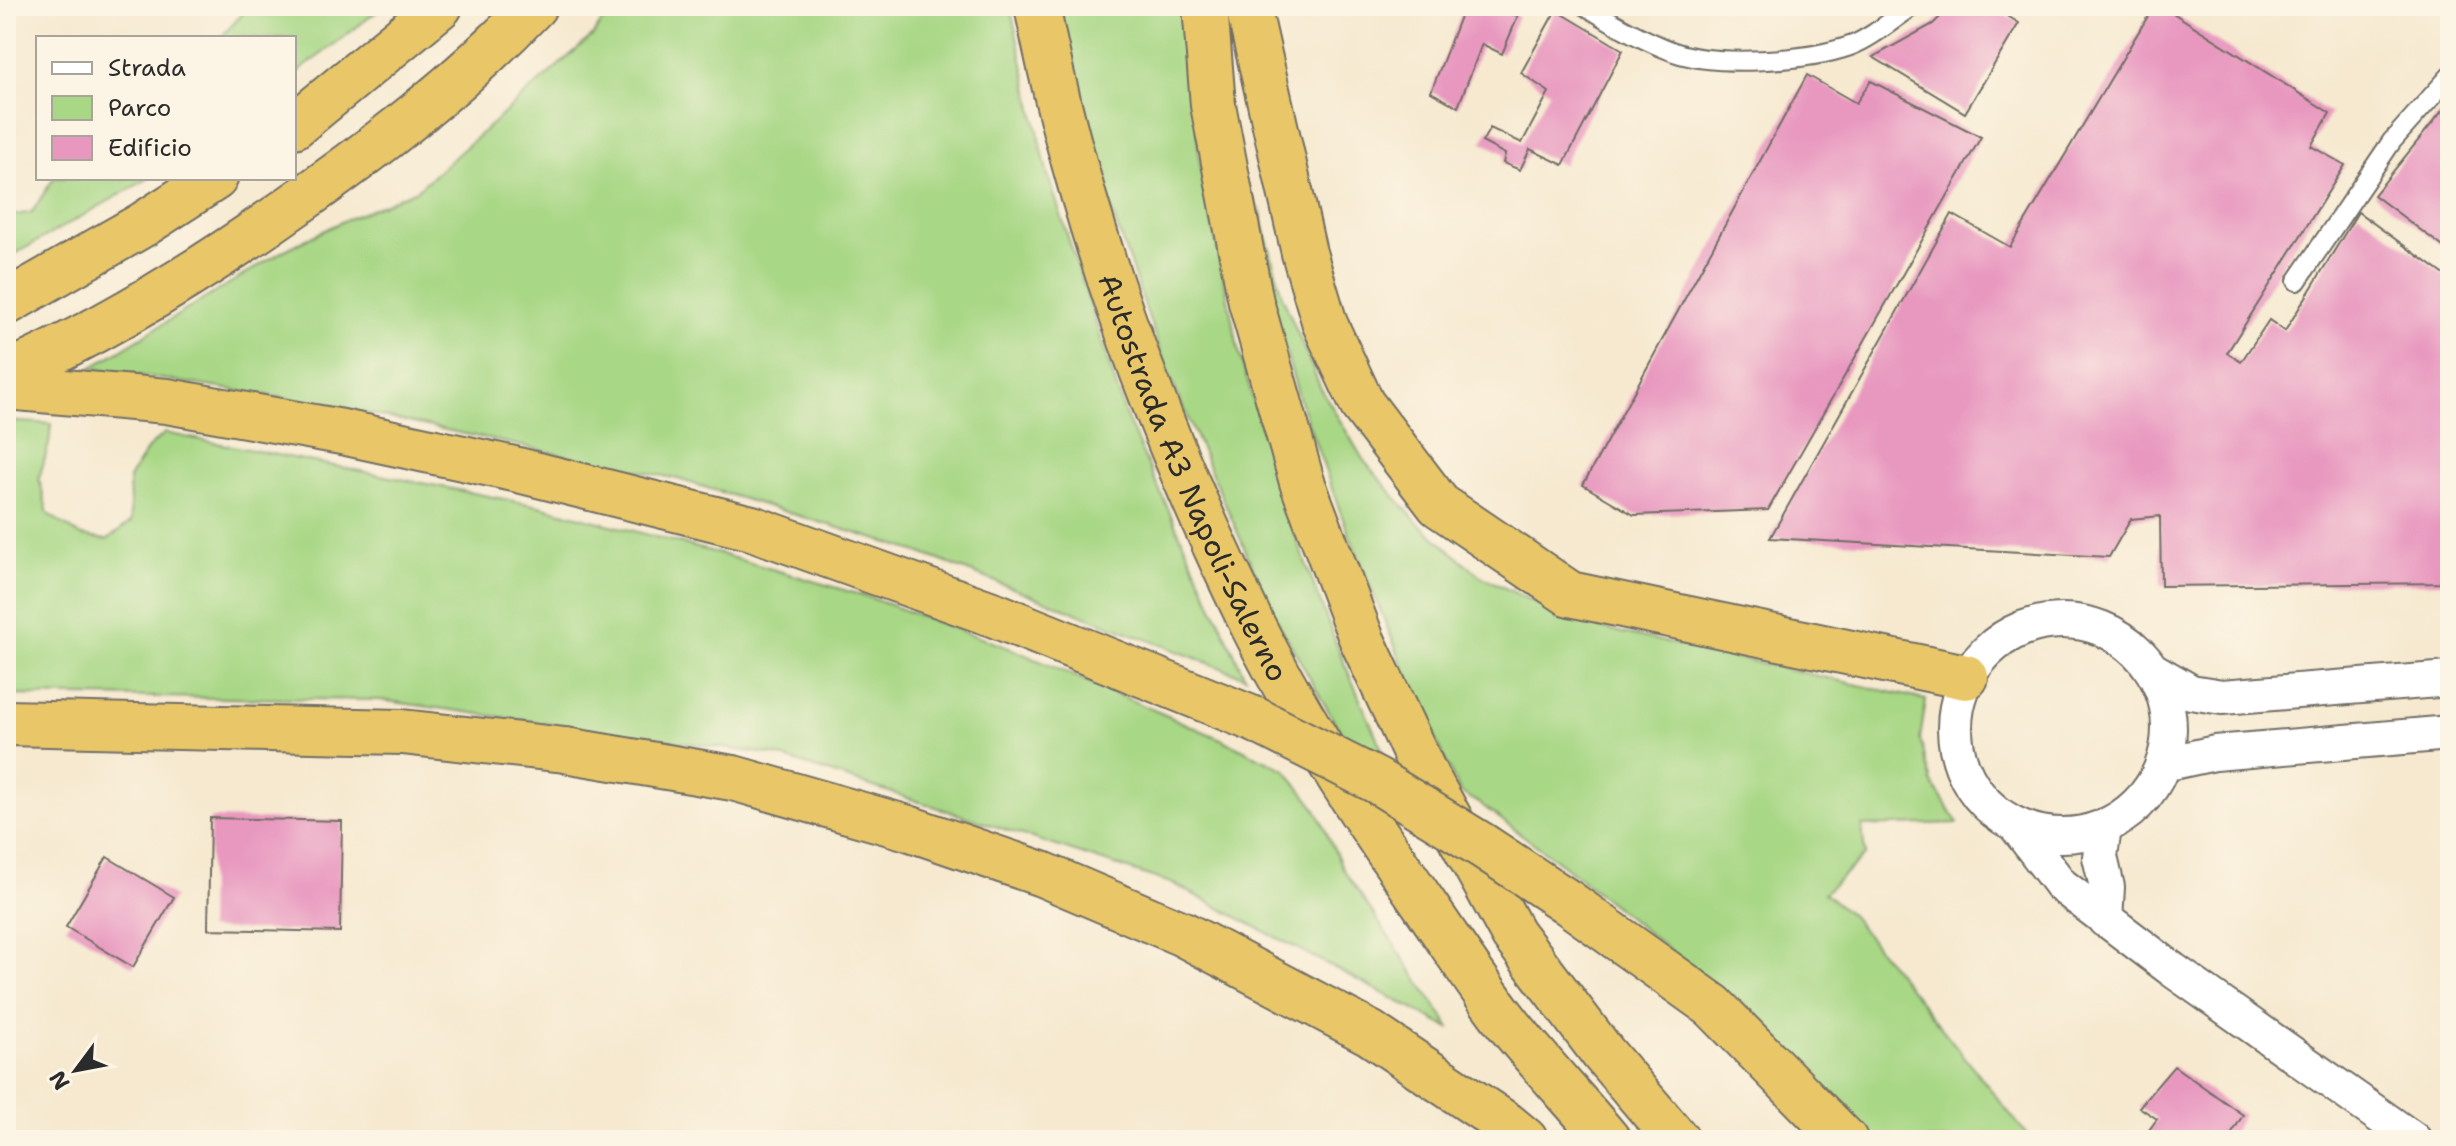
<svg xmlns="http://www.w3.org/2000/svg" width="2456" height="1146" viewBox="0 0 2456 1146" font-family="'Shantell Sans',sans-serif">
  <rect width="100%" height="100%" fill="#fcf5e5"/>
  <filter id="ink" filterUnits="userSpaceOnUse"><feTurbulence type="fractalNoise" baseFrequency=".0125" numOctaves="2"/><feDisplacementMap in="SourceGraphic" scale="16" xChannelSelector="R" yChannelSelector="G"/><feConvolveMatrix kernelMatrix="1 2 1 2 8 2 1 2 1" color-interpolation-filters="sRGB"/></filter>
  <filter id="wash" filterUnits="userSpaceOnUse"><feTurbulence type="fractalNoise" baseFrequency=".006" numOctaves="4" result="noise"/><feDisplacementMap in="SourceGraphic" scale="32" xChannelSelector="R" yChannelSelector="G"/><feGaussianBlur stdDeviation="1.8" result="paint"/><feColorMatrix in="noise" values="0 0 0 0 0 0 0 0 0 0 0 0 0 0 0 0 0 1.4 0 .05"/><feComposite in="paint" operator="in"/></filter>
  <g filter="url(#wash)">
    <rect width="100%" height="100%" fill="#f6e9d0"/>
    <path fill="#a8d785" stroke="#6a8158" stroke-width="2" d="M250,6h134l-90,69v-37h-74z
      M612,6h398l37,166 79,245 119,260 -327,-125 -240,-73 -355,-75 -232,-36 192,-117 60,-30 74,-31 176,-155z
      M1059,6h127l14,158 38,184 46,159 55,144 48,110 -40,-17 -75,-133 -104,-238 -61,-176z
      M54,178h95l-143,81v-42l26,-5z
      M1259,207l23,89 38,91 44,74 53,61 63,54 60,29 61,23 325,72 -6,39 12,44 26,40 -96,3 3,29 -41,38 27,22 180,225h-163l-56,-59 -120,-113 -129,-103 -84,-62 -19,-11 -44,-95 -73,-178 -43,-118 -25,-87 -12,-58z
      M6,421l45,3 -2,20 -10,34 9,36 34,22 25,4 24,-18 -2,-44 20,-31 16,-14 374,73 174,46 155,45 146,53 207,89 65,31 30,39 27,60 108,160 -277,-145 -399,-129 -395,-55 -374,-5z"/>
    <g id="blocks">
      <path fill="#e898bf" d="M1464,6h33l-1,2 22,8 -16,38 -20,-10 -24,63 -27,-15z
        M1951,6h40l28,17 -54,90 -92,-56 60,-33z
        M2154,6h8l168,107 -19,33 34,19 -118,188 14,9 28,-42 16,11 73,-119 92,67v304l-289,3 -1,-70 -29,3 -22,38 -339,-19 182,-324 58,33z
        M1556,10l67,40 -60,115 -33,-16 -10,21 -17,-7 2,-9 -23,-12 8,-14 32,15 27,-51 -28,-19z
        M1807,75l49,28 15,-22 110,56 -213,373 -134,5 -51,-30z
        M2450,101v151l-76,-57z
        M210,818l132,3 -2,111 -132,-3z
        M107,857l67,40 -41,70 -67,-40z
        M2174,1066l69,49 -15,25h-86l15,-21 -18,-12z"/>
    </g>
  </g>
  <g filter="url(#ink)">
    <use href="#blocks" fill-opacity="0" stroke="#726e65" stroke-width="2"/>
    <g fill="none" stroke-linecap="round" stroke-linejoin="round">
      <defs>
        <path id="lane" d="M1586,6c28,18 56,34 88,46 43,15 133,9 176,-6 22,-8 43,-27 63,-40
          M2297,281l95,-140 58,-65"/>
        <path id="street" d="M1955 728a107 107 0 1 1 214 0a107 107 0 1 1-214 0Z
          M2151,669l40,23 31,5 228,-18
          M2164,764l51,-11 235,-20
          M2017,827l44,58 112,85 241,170
          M2104,827l-4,30 7,30 -2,33"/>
        <g id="highway">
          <path id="s1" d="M1037,6c42,213 120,425 216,620 48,96 108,187 169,275 27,39 53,79 81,116 33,43 71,82 105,123"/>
          <path d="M1205,6l8,99 38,197 51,180 60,158 61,130 90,164 90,119 74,87"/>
          <path d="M1248,6l56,247 21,71 37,80 77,101 131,89 396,83"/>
          <path d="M294,126l146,-120"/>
          <path d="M6,303l138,-79 71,-46"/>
          <path d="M6,374c100,-44 195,-103 284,-166 86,-60 171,-125 244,-202"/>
          <path d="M6,387l161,14 175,31 172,37 238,59 243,87 261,105"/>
          <path d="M6,723l396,9 163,18 168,28 175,50 134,46 141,60 187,99 137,92 18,15"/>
          <path d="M1566,901l147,105 132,134"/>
        </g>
      </defs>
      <use href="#lane" stroke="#726e65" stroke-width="22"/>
      <use href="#street" stroke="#726e65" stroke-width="38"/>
      <use href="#highway" stroke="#726e65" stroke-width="48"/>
      <use href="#lane" stroke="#fff" stroke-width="18"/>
      <use href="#street" stroke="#fff" stroke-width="34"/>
      <use href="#highway" stroke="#e9c769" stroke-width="44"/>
      <defs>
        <path id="highway-bridge" d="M1256,720l121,61 106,65 83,55"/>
      </defs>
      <use href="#highway-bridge" stroke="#726e65" stroke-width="48" stroke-linecap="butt"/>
      <use href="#highway-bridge" stroke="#e9c769" stroke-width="44"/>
    </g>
  </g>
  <g text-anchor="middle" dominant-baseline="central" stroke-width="6" stroke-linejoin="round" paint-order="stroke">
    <g font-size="30" fill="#2b2b2b" stroke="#fcf5e5">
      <text stroke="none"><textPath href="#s1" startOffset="498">Autostrada A3 Napoli-Salerno</textPath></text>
    </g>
  </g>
  <rect width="2456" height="1146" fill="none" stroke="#fcf5e5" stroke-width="32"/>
  <rect x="36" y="36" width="260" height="144" fill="#fcf5e5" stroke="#a8a49b" stroke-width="2"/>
  <rect x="52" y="62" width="40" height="12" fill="#ffffff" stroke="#a8a49b" stroke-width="2"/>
  <text x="108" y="76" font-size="24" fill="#2b2b2b">Strada</text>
  <rect x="52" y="96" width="40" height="24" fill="#a8d785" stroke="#a8a49b" stroke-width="2"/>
  <text x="108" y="116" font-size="24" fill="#2b2b2b">Parco</text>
  <rect x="52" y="136" width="40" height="24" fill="#e898bf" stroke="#a8a49b" stroke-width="2"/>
  <text x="108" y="156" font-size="24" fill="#2b2b2b">Edificio</text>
  <g transform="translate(76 1070) rotate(238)" stroke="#fcf5e5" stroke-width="6" paint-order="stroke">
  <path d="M0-6L14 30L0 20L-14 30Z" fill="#2b2b2b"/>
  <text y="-12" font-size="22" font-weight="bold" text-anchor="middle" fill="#2b2b2b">N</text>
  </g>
</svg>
